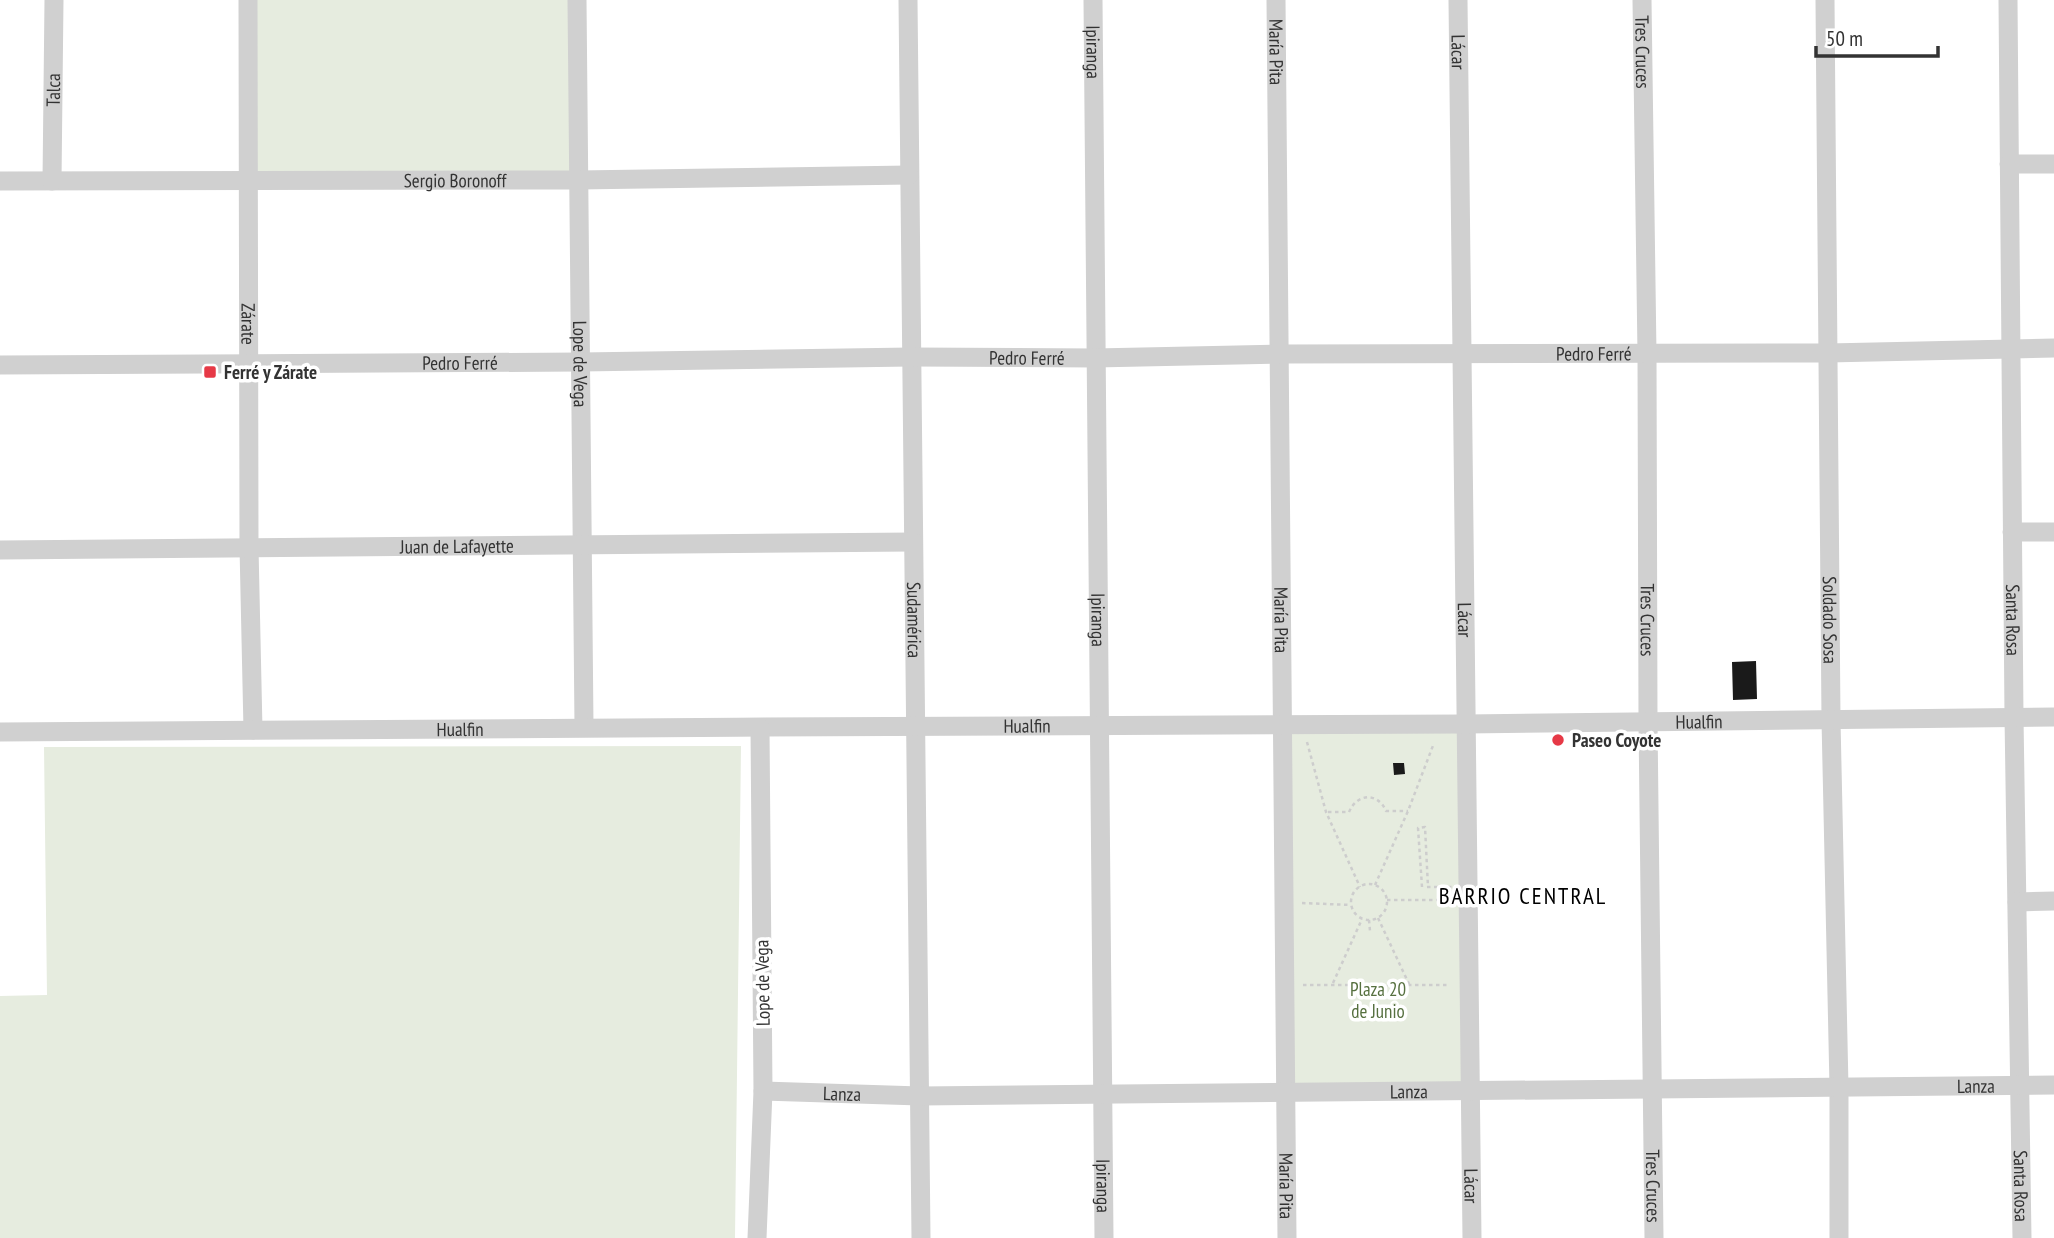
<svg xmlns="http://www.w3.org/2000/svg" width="2054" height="1238" viewBox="0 0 2054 1238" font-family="'PT Sans Narrow',sans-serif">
  <rect width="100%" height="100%" fill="#fff"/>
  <path fill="#e6ecdf" d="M248,0h329l1,180 -331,2z
    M1467,724l3,368 -185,1 -4,-368z
    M741,746l-6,492h-735v-242l47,-1 -3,-248z"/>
  <path fill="#1a1a1a" d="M1756,661l1,38 -24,1 -1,-38z
    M1393,763h11l1,11 -11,1z"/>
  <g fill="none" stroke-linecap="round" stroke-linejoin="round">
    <path stroke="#cdcdcd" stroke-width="2.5" stroke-dasharray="3.5 3.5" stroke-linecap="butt" d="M1307,742l19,70 34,75
      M1328,812h21c8,-19 29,-20 37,-1h22
      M1351 902a18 18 0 1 1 36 0a18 18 0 1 1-36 0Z
      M1375,885l33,-74 26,-68
      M1422,887l-4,-59 7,-1 3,60
      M1427,887h25
      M1387,900h63
      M1302,903l49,2
      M1378,918l31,66
      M1369,920l1,11
      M1333,983l29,-64
      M1303,985h147"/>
    <g stroke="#d0d0d0" stroke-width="19">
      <path id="s1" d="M248,0l1,547 4,183"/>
      <path id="s2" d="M577,0l7,726"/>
      <path id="s3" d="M908,0l13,1238"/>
      <path id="s4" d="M1093,0l11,1238"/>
      <path id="s5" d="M1276,0l11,1238"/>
      <path id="s6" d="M1458,0l14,1238"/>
      <path id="s7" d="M1642,0l5,354 1,368 6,516"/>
      <path id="s8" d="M1825,0l6,720 8,367v151"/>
      <path id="s9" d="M2008,0l6,717 8,521"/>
      <path d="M2009,164h45"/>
      <path id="s10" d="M0,181l578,-1 331,-5"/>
      <path id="s11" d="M52,181l2,-181"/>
      <path id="s12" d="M0,365l581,-3 329,-5 185,1 185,-4 548,-1 226,-5"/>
      <path d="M2012,532h42"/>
      <path id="s13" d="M0,550l913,-8"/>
      <path id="s14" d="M0,732c489,-3 977,-7 1466,-8 196,-1 392,-6 588,-7"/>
      <path d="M2017,902l37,-1"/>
      <path id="s15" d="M763,1091l157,5 1134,-11"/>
      <path d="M757,1238l6,-147 -3,-363"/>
    </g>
  </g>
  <g fill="#e63946" stroke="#fff" stroke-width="2.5">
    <rect x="203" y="365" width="14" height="14" rx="3.5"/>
    <circle cx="1558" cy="740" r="7"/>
  </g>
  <g text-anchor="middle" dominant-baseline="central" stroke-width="7" stroke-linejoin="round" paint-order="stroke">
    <g font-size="19" fill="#333" stroke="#fff">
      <text stroke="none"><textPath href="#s4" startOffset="52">Ipiranga</textPath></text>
      <text stroke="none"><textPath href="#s5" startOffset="52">María Pita</textPath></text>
      <text stroke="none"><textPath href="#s6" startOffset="52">Lácar</textPath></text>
      <text stroke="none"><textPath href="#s7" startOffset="52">Tres Cruces</textPath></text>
      <text stroke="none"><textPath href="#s11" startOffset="91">Talca</textPath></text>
      <text stroke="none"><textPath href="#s10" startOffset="455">Sergio Boronoff</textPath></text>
      <text stroke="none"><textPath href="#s1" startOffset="324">Zárate</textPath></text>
      <text stroke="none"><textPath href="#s12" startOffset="1594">Pedro Ferré</textPath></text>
      <text stroke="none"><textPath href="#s12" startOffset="1027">Pedro Ferré</textPath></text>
      <text stroke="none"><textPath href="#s12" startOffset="460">Pedro Ferré</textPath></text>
      <text stroke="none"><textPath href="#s2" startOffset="364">Lope de Vega</textPath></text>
      <text stroke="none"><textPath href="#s13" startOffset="457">Juan de Lafayette</textPath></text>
      <text stroke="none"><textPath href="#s3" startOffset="620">Sudamérica</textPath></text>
      <text stroke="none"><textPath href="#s4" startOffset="620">Ipiranga</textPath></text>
      <text stroke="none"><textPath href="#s5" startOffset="620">María Pita</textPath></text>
      <text stroke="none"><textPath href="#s6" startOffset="620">Lácar</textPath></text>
      <text stroke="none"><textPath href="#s7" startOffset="620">Tres Cruces</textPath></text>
      <text stroke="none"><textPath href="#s8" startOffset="620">Soldado Sosa</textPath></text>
      <text stroke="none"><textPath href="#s9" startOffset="620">Santa Rosa</textPath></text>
      <text stroke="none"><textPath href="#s14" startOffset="1699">Hualfin</textPath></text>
      <text stroke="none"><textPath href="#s14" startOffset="1027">Hualfin</textPath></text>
      <text stroke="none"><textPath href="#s14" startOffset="460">Hualfin</textPath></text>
      <text transform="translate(762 983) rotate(-91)">Lope de Vega</text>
      <text stroke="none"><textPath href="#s15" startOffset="1213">Lanza</textPath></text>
      <text stroke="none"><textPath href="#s15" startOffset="646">Lanza</textPath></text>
      <text stroke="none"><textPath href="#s15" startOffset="79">Lanza</textPath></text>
      <text stroke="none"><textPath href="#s4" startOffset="1186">Ipiranga</textPath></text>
      <text stroke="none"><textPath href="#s5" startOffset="1186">María Pita</textPath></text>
      <text stroke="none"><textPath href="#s6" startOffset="1186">Lácar</textPath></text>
      <text stroke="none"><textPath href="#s7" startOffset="1186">Tres Cruces</textPath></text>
      <text stroke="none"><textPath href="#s9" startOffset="1186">Santa Rosa</textPath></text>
    </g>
    <g font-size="19" font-weight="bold" fill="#333" stroke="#fff" text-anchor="start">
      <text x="224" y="372">Ferré y Zárate</text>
      <text x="1572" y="740">Paseo Coyote</text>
    </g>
    <g font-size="19" fill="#56703f" stroke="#fff">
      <text x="1378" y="989">Plaza 20<tspan x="1378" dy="22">de Junio</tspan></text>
    </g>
    <g font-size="23" letter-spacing="2" fill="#000" stroke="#fff">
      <text x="1523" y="895">BARRIO CENTRAL</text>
    </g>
  </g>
  <path d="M1816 46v10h122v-10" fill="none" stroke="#333333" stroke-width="3.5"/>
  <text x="1826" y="46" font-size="21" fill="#333333" stroke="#ffffff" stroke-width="5" paint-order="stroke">50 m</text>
</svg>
